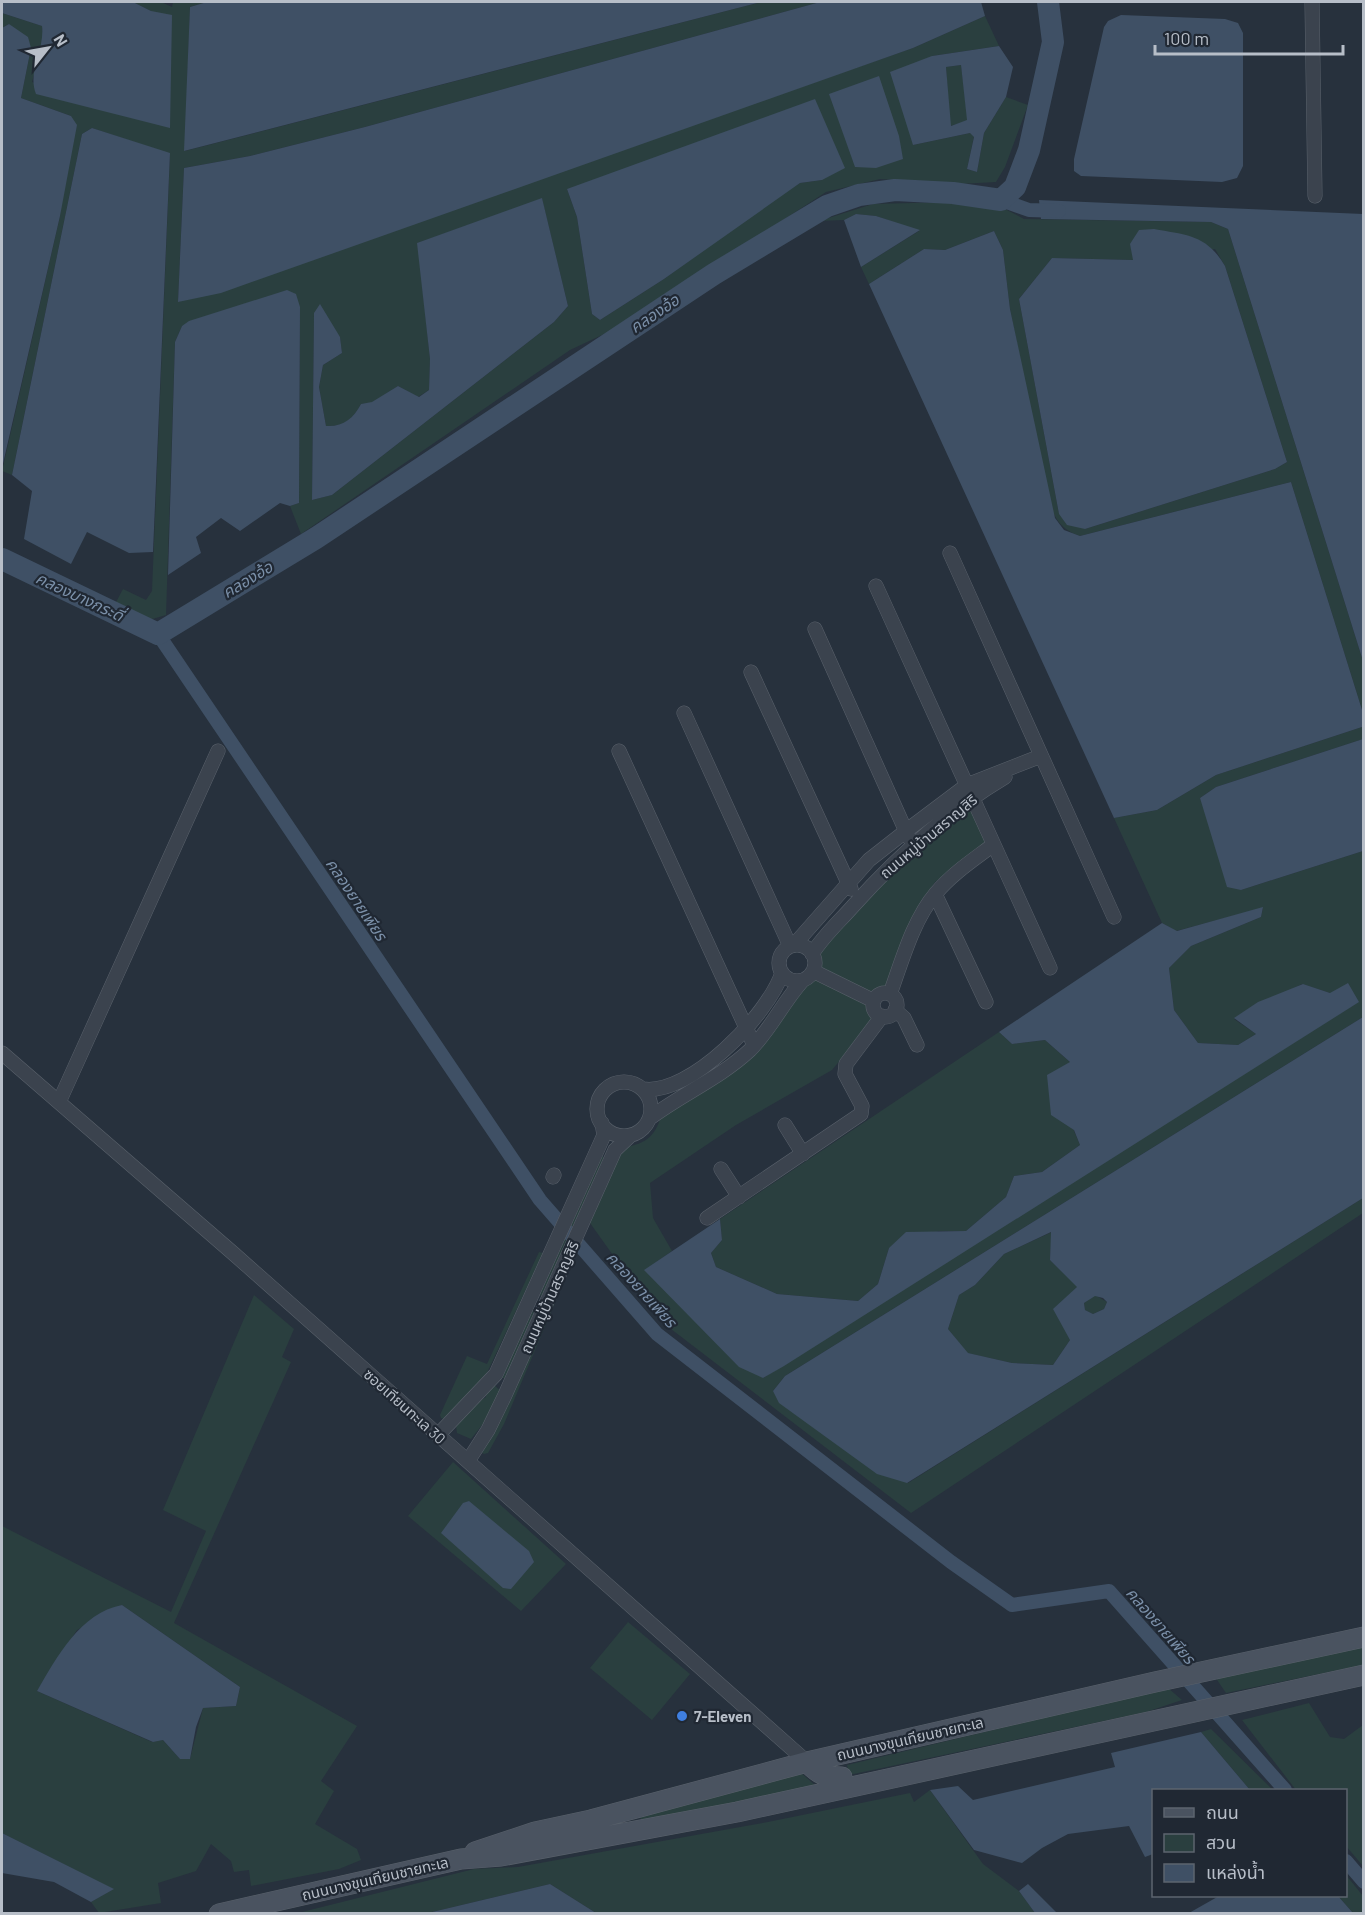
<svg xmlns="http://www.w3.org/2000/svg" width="1365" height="1915" viewBox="0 0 1365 1915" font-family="Barlow,'Noto Sans Thai',sans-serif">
  <rect width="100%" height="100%" fill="#27313d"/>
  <path fill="#2a3f3f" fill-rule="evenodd" d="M133,2h28l11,5 1,-5h34l-17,5 -5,144 576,-149h59l-455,125 -115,29 -66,12 -6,134 735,-254 72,-32 14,30 -67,10 -19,89 57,-12 4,3 -7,33 10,3 7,-39 22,-36 22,8 -23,62 -9,15 -37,2 -79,-5 -54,13 -207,135 -49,23 -269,184 -11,-28 9,-3 1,-196 -118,19 -7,16 -9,273 -17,5 -34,-16 8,-15 23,11 6,-9 18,-437 -78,-26 -10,6 -70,341 -10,-4 58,-255 11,-100 -50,-18 10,-50 -22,-24 -7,4v-15l40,13 2,13 -12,43 138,45 -1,-36 -18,-80zM822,180l-22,3 -28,18 -108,78 -64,41 -8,-6 -15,-97 -10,-28zM542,199l26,107 -14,16 -222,173 -20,5 2,-187 26,24 2,16 -19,12 -4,22 7,39c17,1 27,-6 35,-22l11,-1 26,-17 20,11 11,-7 1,-31 -12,-116z
    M961,65l7,56 -18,5 -4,-59z
    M952,202l51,6 21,11 187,3 17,7 135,432v52l-72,-231 -211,54c-19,-7 -25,-16 -31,-35l-39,-192 -7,-59 -9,-19 -49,19 -21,-1 -55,35 -8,-17 58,-36 -43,-15 -20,-2 -12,6 -25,1 54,-17zM1215,249l10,17 62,196 -12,7 -190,60 -26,-15 -40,-215 33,-41 82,2z
    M1363,717v22l-147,48 -16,11 41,92 122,-39v166l-578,359 -12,15 135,92 455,-285v15l-452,300 -240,-184 -41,-50 -40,-56 32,-75c27,-5 33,-12 41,-37l31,-13 39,-28 68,-83 13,-8 6,-12v-14l37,-47 108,-99 6,1 18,33 -54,41 -10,15 -37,89 -9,2 -13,14 8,17 -42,51 -96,55 -86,58 3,35 19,33 -27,19 118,108 595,-376 -56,-18 -68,35 22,15 -18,11 -40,-2 -24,-33 -5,-42 22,-22 70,-29 2,-9 -87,23 -14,-8 -48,-105 43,-8 59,-35 146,-48z
    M999,1032l13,12 33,-4 26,23 3,68 6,14 -38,27 -28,4 -8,21 -40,34h-27l-50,17 -11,36 -20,17 -81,-7 -61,-27 -5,-14 11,-13 -2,-21z
    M600,1156l4,1 -62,139 -3,-1z
    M1052,1232l-2,28 28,27 -8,53 -17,25 -41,-2 -45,-10 -19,-24 11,-34 16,-10 29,-31z
    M539,1252l4,1 -57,122 -42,44 -3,-1 -1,-3 27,-59 20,8z
    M573,1260l-69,164 -16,29 -4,1 -5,-3z
    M254,1295l40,34 -12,28 9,5 -117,261 183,103 -36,55 13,10 -19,33 42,25 4,11 -22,9 -88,17 -2,-16 -15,2 -3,-11 -20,-17 -15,27 -38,12 3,20 -62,10 -8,-11 22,-13 -111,-56v-307l169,86 35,-81 -43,-21zM122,1605l118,82 -4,19 -33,2 -13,51h-10l-17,-19 -11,2 -115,-51 40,-61z
    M1095,1295l12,7 -3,7 -11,5 -8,-4 -1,-7z
    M533,1309l1,6 -29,63h-3l-1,-3z
    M494,1385l7,6 -11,24 -19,24 -14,-6 -1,-7 21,-23 9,-6 -1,-6z
    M453,1462l113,102 -45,47 -113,-95z
    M628,1622l62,52 -38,46 -62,-52z
    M1363,1643v22l-137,28 -11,-16z
    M1168,1688l14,12 -36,12 -297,63 -2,-10z
    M1309,1703l21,34 14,2 19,-14v141l-17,-20v-56h-50l-54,-70z
    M1211,1729l62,61h-23l-49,-58z
    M799,1771l18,16 -175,33 -2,-3 2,-3z
    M930,1790l53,74 36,27 16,22h-439l-46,-29 -122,29 -134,1 180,-45 44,-2 250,-45 142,-29 4,9z
    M1346,1875l17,21v17h-10l-15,-17h8z"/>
  <path fill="#3f5065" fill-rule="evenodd" d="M2,2h131l18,9 21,4 -2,113 -134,-34c-9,-23 9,-44 6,-68l-40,-13z
    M207,2h554l-577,149 6,-144z
    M820,2h161l4,14 -72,32 -692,245 -43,9 6,-134 66,-12 115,-29z
    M1121,15l104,4 13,4 5,10v133l-6,12 -15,4 -141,-6 -7,-5v-12l30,-132 4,-6z
    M9,24l19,13 3,11 -10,50 50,18 6,9 -17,91 -58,252v-440z
    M999,46l14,21 -7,30 -22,36 -7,39 -10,-3 7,-32 -4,-4 -57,12 -23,-73 42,-16zM961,65l6,55 -16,6 -5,-59z
    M879,76l20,60 4,23 -27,9 -21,-1 -26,-73z
    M815,99l30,69 -23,12 -22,3 -136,96 -64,41 -8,-6 -15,-97 -10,-28z
    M92,128l78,25 -17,399 -24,1 -42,-21 -16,32 -47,-25 8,-48 -20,-16 70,-341z
    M542,198l26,108 -14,16 -222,173 -20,5 2,-187 6,-9 20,33 2,16 -19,12 -4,22 7,39c17,1 27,-7 35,-22l11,-2 26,-16 21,11 10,-7 1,-31 -13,-116z
    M1039,200l324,14v447l-135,-432 -17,-7 -170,-3z
    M856,214l20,2 44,14 -59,37 -17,-47z
    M1154,229c33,6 53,6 71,37l62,196 -12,7 -190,60 -18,-4 -8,-11 -40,-215 33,-41 81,2 -3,-16 9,-14z
    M994,231l9,19 7,59 45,209 9,12 16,6 211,-54 72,231 -1,14 -146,48 -59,35 -43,8 -245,-534 55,-35 21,1z
    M287,290l9,4 4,13 -1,196 -9,3 -10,-3 -40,28 -19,-13 -25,19 5,16 -33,22 7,-233 7,-16 7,-5z
    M1363,739v112l-122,39 -14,-3 -27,-89 16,-11z
    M1263,907l-2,10 -70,29 -22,22 5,42 24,33 40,2 18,-11 -22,-16 24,-16 45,-18 27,9 18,-10 11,19 -575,364 -21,12 -24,-11 -95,-97 76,-51 2,21 -11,13 5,14 61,27 81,7 20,-17 11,-36 17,-16 60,-1 40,-34 8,-21 28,-4 38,-27 -6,-15 -23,-15 -4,-40 23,-13 -25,-22 -33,4 -13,-12 163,-109 15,8z
    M1363,1017v181l-456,285 -30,-9 -98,-71 -6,-12 12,-15zM1051,1232l-1,28 27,27 -24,22 17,31 -17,25 -41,-2 -44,-10 -20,-24 11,-34 16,-10 29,-31zM1095,1296l8,2 4,4 -3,7 -11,5 -8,-4 -1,-7z
    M469,1501l60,50 5,11 -23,27 -8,-1 -62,-55 22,-30z
    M122,1605l118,82 -4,19 -33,2 -7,19 -6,32h-10l-17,-19 -10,2 -116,-51c20,-34 43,-78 85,-86z
    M1201,1732l49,58h-96l-1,64 -8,3 -16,-31 -61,8 -26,14 -20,15 -48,-13 -44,-60 28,-4 15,14 142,-33 -4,-14z
    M2,1833l112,56 -23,13 -37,-20 -52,-9z
    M550,1884l46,29h-168z
    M1028,1884l29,29h-22l-16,-22z
    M1219,1896h119l15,17h-164z"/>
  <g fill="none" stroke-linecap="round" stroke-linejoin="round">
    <path stroke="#3f5065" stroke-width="14" d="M1001,200l28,10 30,1
      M158,634l382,566 117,134 294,228 61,43 97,-14 176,199
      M1346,1861l18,21"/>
    <path stroke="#3f5065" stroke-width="22" d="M2,559l156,75 158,-96 398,-264 113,-68 32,-11 36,-5 58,3 48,7 14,-13 14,-37 24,-108 -5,-40"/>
    <defs>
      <path id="minor" d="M1312,2l3,194
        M950,553l164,364
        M876,586l174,382
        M815,629l94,209
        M751,672l100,217
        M684,713l106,233
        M619,751l135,294
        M935,894l51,108
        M779 963a18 18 0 1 1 36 0a18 18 0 1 1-36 0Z
        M794,945l75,-85 37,-29 61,-46 74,-29
        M812,954c12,-19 28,-33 42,-49 45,-50 94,-94 151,-128
        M813,971l61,30
        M873 1005a12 12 0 1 1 24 0a12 12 0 1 1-24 0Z
        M890,994c12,-33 23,-74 46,-101 16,-19 37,-33 57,-48
        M895,1010l9,8 13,27
        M2,1053l232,201 573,508
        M597 1109a27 27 0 1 1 54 0a27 27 0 1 1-54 0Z
        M643,1089c47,7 125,-74 139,-116
        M59,1102l159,-351
        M650,1118c32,-24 70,-40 100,-68 21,-21 33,-48 53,-70
        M785,1125l18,29
        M721,1169l18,28
        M553,1177l1,-2
        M707,1218l154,-104 1,-8 -17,-32 1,-10 36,-48
        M438,1435l58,-61 104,-230 4,-9 -2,-12
        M468,1461l20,-31 17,-35 110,-245 16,-15"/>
      <path id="secondary" d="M807,1762c11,13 19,15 35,15
        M475,1852l60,-20 56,-12 216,-58 348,-80 209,-45
        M219,1914l242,-55 40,-3 236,-44 627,-137"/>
    </defs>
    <use href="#minor" stroke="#59616b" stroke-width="15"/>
    <use href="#secondary" stroke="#59616b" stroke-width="21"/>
    <use href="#minor" stroke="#3b434e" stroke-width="14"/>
    <use href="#secondary" stroke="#4a5360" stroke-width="20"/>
  </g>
  <circle fill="#3f7fe0" stroke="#202833" stroke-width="2" cx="682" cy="1716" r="6"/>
  <g text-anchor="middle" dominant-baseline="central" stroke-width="4.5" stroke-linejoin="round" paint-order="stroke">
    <g font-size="15" fill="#b7bec8" stroke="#202833">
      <text transform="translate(928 836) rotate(-40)">ถนนหมู่บ้านสราญสิริ</text>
      <text transform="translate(549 1297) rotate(-66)">ถนนหมู่บ้านสราญสิริ</text>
      <text transform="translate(405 1406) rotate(42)">ซอยเทียนทะเล 30</text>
      <text transform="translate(910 1738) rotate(-13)">ถนนบางขุนเทียนชายทะเล</text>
      <text transform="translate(375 1878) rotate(-13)">ถนนบางขุนเทียนชายทะเล</text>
    </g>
    <g font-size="15" font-weight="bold" fill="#b7bec8" stroke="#202833" text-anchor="start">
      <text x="694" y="1716">7-Eleven</text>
    </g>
    <g font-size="16" font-style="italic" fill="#7b90a9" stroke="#202833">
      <text transform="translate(654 313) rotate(-34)">คลองอ้อ</text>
      <text transform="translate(247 579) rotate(-31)">คลองอ้อ</text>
      <text transform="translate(80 596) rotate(25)">คลองบางกระดี่</text>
      <text transform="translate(357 899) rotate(56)">คลองยายเพียร</text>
      <text transform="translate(642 1289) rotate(48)">คลองยายเพียร</text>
      <text transform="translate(1161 1625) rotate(49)">คลองยายเพียร</text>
    </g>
  </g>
  <rect width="1365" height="1915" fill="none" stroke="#b7bec8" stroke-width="6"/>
  <rect x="1152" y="1789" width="195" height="108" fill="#202833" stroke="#5c646f" stroke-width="1.5"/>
  <rect x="1164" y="1808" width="30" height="9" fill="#4a5360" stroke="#5c646f" stroke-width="1.5"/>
  <text x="1206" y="1819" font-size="18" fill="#b7bec8">ถนน</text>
  <rect x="1164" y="1834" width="30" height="18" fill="#2a3f3f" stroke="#5c646f" stroke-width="1.5"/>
  <text x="1206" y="1849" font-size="18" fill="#b7bec8">สวน</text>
  <rect x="1164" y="1864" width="30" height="18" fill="#3f5065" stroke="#5c646f" stroke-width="1.5"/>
  <text x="1206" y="1879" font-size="18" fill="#b7bec8">แหล่งน้ำ</text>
  <g transform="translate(48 48) rotate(59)" stroke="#202833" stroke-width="4.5" paint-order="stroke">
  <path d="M0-4.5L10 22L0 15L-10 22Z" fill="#b7bec8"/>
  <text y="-9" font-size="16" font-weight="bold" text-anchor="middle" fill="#b7bec8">N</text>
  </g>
  <path d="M1155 45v9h188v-9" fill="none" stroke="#b7bec8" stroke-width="3"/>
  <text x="1164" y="45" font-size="18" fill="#b7bec8" stroke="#202833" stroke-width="4.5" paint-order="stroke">100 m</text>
</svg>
